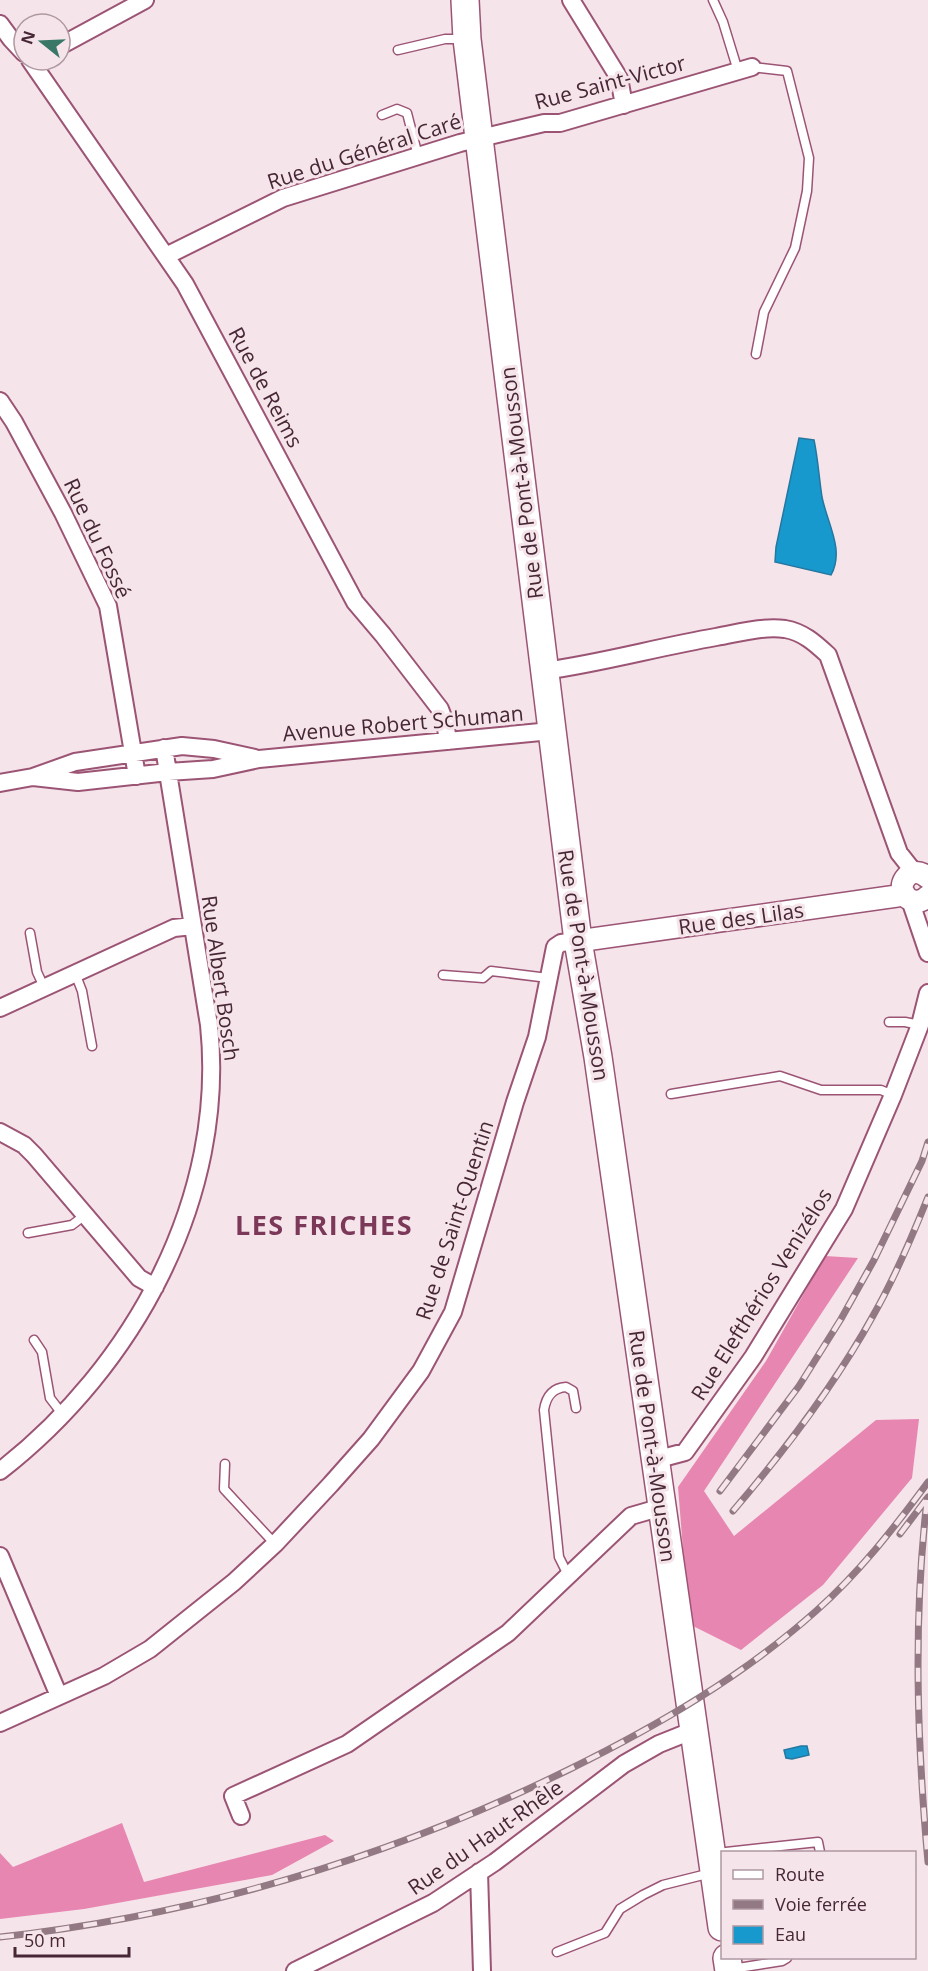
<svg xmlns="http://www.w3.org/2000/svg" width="928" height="1971" viewBox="0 0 928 1971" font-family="'Open Sans',sans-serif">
  <rect width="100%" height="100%" fill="#f5e4ea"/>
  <path fill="#e786b1" d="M825,1256l33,2 -154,233 30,45 142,-116 43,-1 -7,59 -89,107 -82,65 -52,-26 -11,-137 88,-126z
    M122,1823l22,59 181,-47 9,6 -62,34 -188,34 -84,10v-66l13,14z"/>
  <path fill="#1799ce" stroke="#2577a0" stroke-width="1.5" d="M799,438l15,2c4,19 5,38 8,57 5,26 23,53 9,78l-56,-13 1,-15z
    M801,1746h6l2,9 -17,4 -6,-1 -2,-8z"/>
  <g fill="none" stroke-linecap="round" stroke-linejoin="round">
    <defs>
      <path id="service" d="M713,0l10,22 15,49
        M398,50l47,-11h19
        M752,67l35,4 22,87 -2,33 -12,57 -31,64 -8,42
        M382,115l15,-6 10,4 11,43
        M30,933l7,39 7,15
        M75,973l7,18 10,55
        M443,975l40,3 8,-7 57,7
        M889,1022h16l15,3
        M671,1094l109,-18 41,14h60l12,5
        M28,1233l44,-8 13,-10
        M34,1340l8,12 8,46 13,17
        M225,1464l-1,25 51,55
        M568,1575l-9,-18 -15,-147c2,-13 8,-22 22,-23l7,4 3,17
        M726,1852l92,-10 2,10
        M557,1952l48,-19 15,-24 23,-14 20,-10 48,-12
        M732,1969l50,-8 5,-3"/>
      <path id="minor" d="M571,0l48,78 5,27
        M0,24l11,15 13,14
        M60,46l85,-46
        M30,60l155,224 170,318 28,33 57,74 5,13 3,19
        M166,256l117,-58 177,-55 84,-20h16l192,-56
        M0,401l14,21 49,91 45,93 29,170
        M544,671c58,-8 114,-24 172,-34 23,-4 46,-11 69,-8 18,3 30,14 43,26l71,198 15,19
        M33,777l45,5 90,-10 45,-3 46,-10 292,-28
        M0,783l33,-6 42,-15 107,-16 32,3 41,9
        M910,900l18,53
        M0,1008l174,-80 19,-2
        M0,1132l24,13 10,10 105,123 16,9
        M655,1460l30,-8 68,-95 91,-148 49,-114 27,-70 8,-32
        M0,1471c134,-104 227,-274 209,-446l-45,-277
        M0,1556l59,140
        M0,1723l104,-47 46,-27 84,-67 41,-38 56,-60 40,-45 50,-68 32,-59 62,-210 22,-65 18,-90 6,-4 17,-2
        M241,1816l-8,-20 114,-52 161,-111 123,-117 31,-9
        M479,1872l3,99
        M295,1971l138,-68 62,-41 129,-98 35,-20 35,-14"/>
      <path id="tertiary" d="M928,878c-19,-18 -37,13 -17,22 6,3 12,1 17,-4
        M578,941l319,-45 7,-3"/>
      <path id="primary" d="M465,0l2,39 12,99 99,803 20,116 124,870
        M727,1958l2,13"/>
    </defs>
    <use href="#service" stroke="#9c5474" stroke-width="11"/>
    <use href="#minor" stroke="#9c5474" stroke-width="20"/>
    <use href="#tertiary" stroke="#9c5474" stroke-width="24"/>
    <use href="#primary" stroke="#9c5474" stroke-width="30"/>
    <use href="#service" stroke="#fff" stroke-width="8"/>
    <use href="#minor" stroke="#fff" stroke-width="16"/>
    <use href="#tertiary" stroke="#fff" stroke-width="21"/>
    <use href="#primary" stroke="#fff" stroke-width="27"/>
    <defs>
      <path id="rail" d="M720,1491l79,-105 42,-67 33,-59 48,-99 6,-19
        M927,1500c-14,121 -10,242 1,362
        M733,1511c53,-62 102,-126 141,-197 21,-37 38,-77 54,-117
        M900,1534l28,-37
        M0,1937c199,-22 391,-80 570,-168 87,-43 173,-93 246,-158 43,-38 78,-83 112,-129"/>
    </defs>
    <use href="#rail" stroke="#927983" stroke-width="7"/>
    <use href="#rail" stroke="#f5e4ea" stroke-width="4.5" stroke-dasharray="14" stroke-linecap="butt"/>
  </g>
  <g text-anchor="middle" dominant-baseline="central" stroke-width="6" stroke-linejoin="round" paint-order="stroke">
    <g font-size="21" fill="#472735" stroke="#f5e4ea">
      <text transform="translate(610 82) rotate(-15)">Rue Saint-Victor</text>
      <text transform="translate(364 151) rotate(-18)">Rue du Général Caré</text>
      <text transform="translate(266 387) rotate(62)">Rue de Reims</text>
      <text transform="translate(521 483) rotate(-97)">Rue de Pont-à-Mousson</text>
      <text transform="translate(98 538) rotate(65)">Rue du Fossé</text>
      <text transform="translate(403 723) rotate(-5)">Avenue Robert Schuman</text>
      <text transform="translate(741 918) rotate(-8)">Rue des Lilas</text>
      <text transform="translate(584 965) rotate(81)">Rue de Pont-à-Mousson</text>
      <text transform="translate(221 978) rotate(82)">Rue Albert Bosch</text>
      <text transform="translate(454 1220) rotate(-72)">Rue de Saint-Quentin</text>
      <text transform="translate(761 1294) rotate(-58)">Rue Elefthérios Venizélos</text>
      <text transform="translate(653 1446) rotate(82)">Rue de Pont-à-Mousson</text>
      <text transform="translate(485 1837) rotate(-35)">Rue du Haut-Rhêle</text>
    </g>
    <g font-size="27" font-weight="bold" letter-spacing="1.5" fill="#7c3858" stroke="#f5e4ea">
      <text x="324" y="1224">LES FRICHES</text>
    </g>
  </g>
  <rect x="721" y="1851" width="195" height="108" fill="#f5e4ea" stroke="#af98a2" stroke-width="1.5"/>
  <rect x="733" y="1870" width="30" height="9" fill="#ffffff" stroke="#af98a2" stroke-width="1.5"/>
  <text x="775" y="1881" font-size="18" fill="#472735">Route</text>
  <rect x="733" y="1900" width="30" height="9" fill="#927983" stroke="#af98a2" stroke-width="1.5"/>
  <text x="775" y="1911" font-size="18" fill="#472735">Voie ferrée</text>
  <rect x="733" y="1926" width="30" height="18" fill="#1799ce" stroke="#af98a2" stroke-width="1.5"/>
  <text x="775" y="1941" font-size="18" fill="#472735">Eau</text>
  <g transform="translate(42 42) rotate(288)"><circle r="28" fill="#f5e4ea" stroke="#af98a2" stroke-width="1.5"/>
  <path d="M0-4.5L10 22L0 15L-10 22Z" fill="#397867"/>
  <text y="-9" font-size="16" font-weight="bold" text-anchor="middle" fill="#472735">N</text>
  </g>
  <path d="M15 1947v9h114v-9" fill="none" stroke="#472735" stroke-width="3"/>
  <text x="24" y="1947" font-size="18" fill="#472735" stroke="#f5e4ea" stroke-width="4.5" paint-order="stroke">50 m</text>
</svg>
